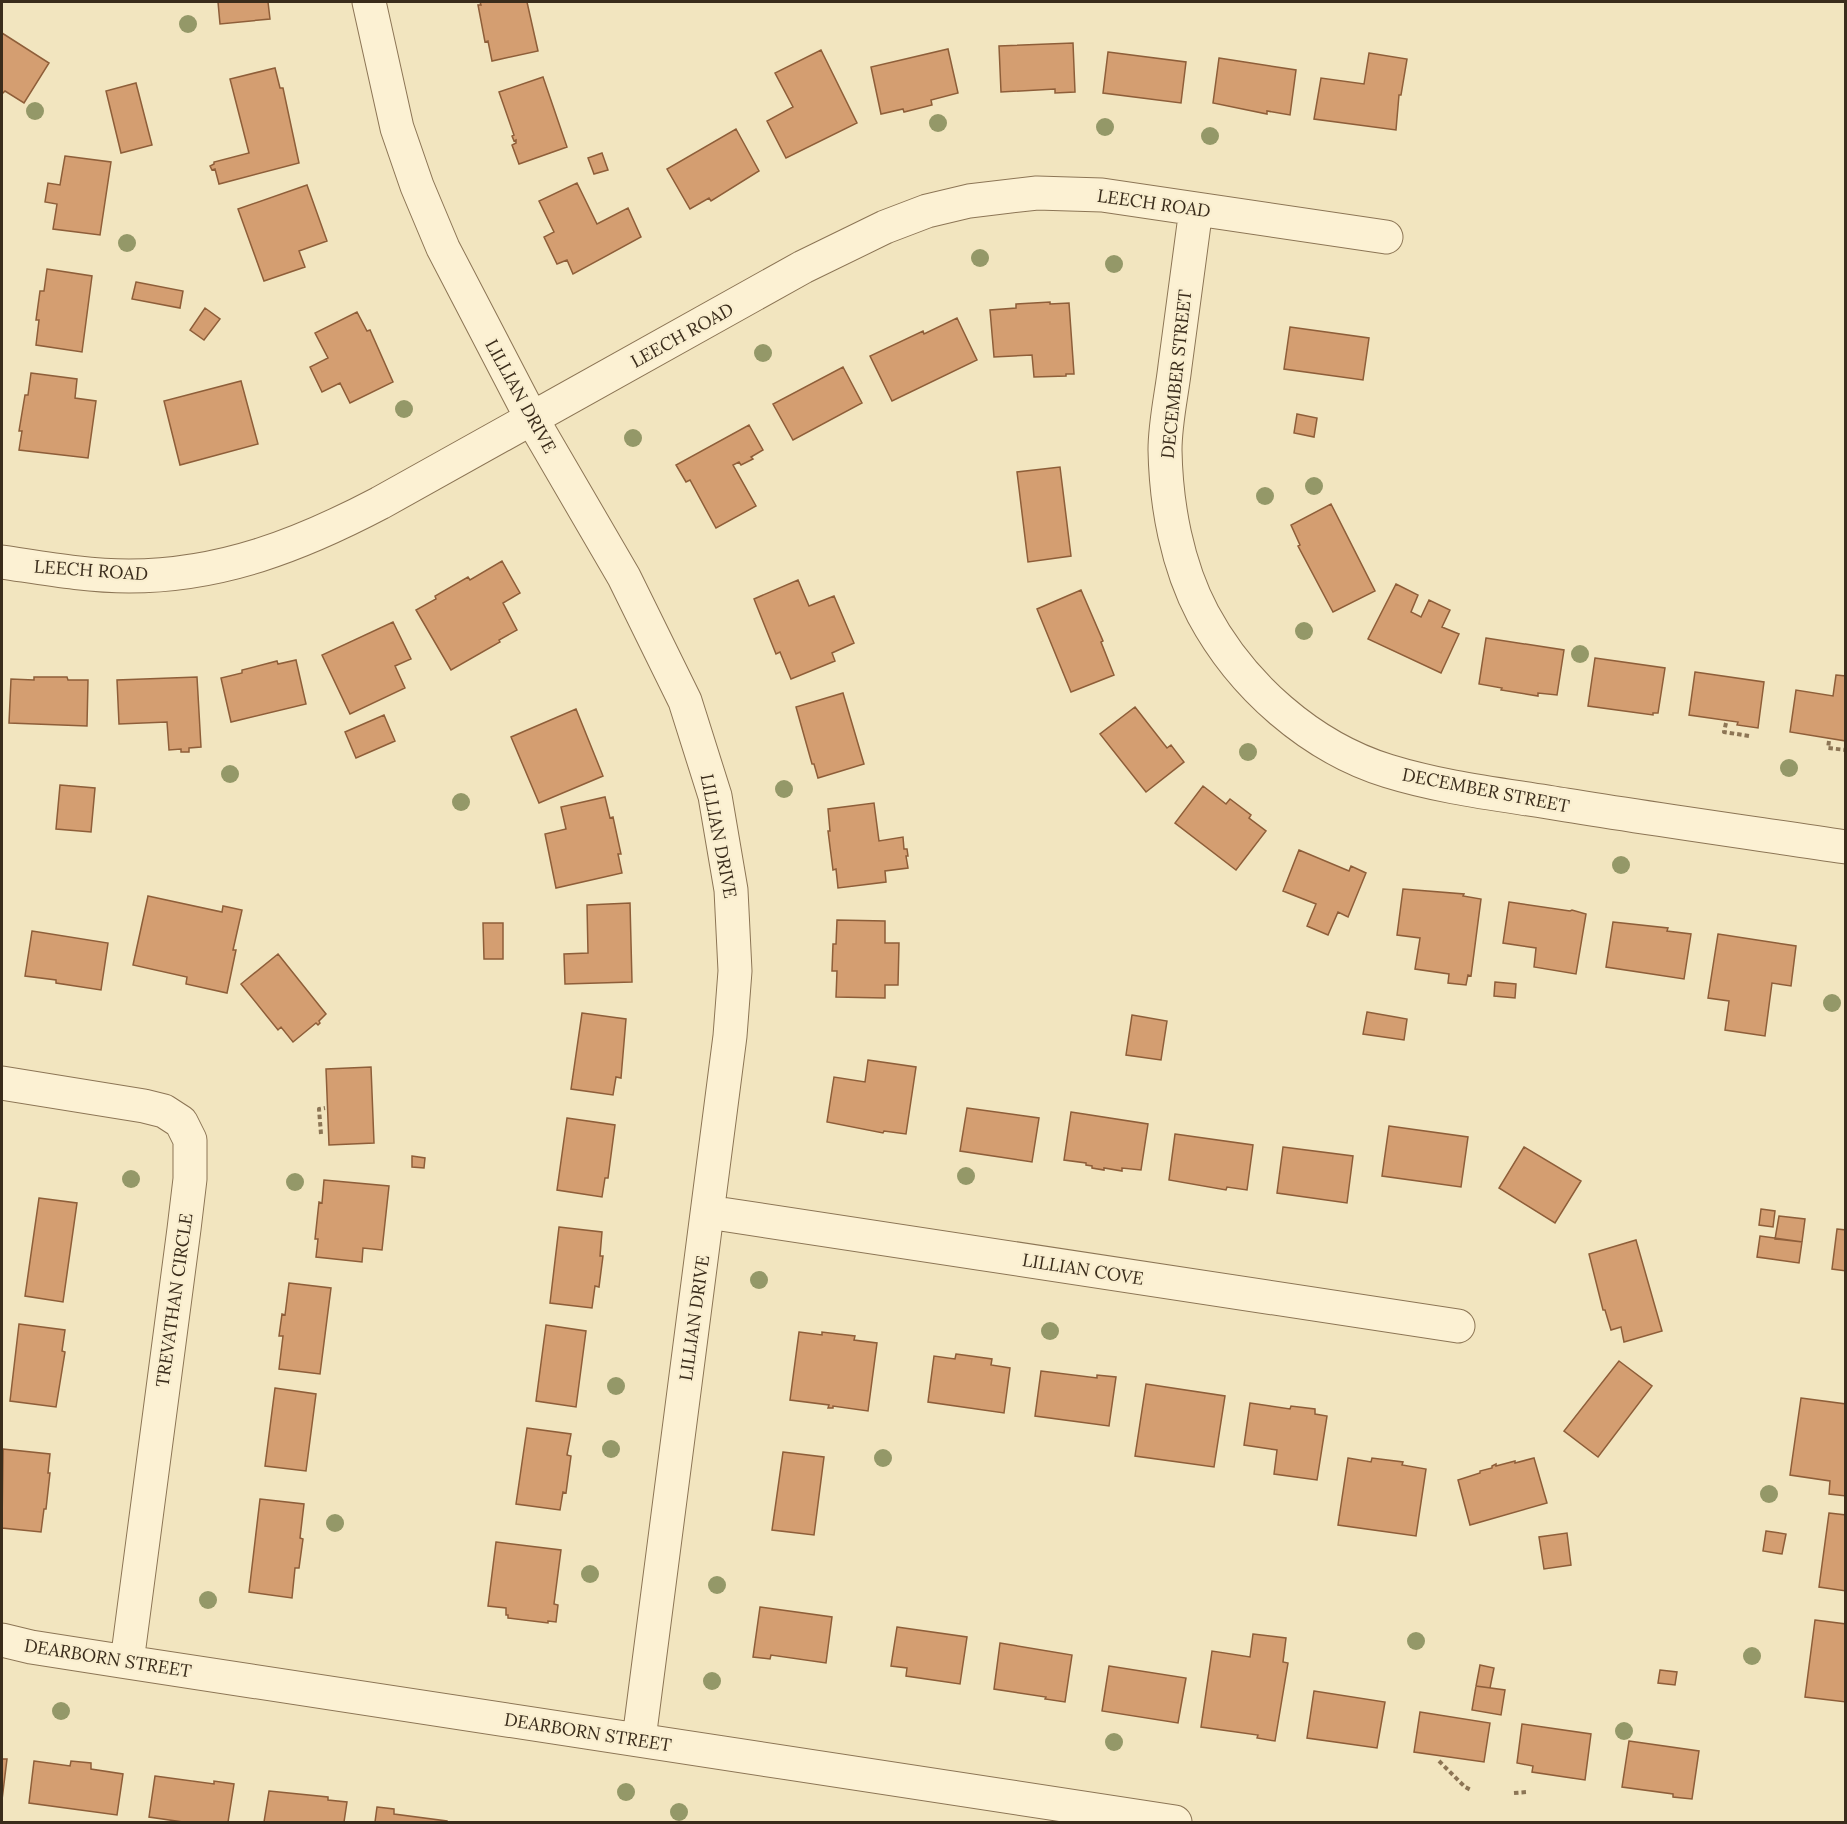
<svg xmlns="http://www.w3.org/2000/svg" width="1847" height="1824" viewBox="0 0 1847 1824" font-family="Lora,serif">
  <rect width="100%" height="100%" fill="#f2e5bf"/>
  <path fill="#d49e71" stroke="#8e5e39" stroke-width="1.5" d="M218,2h50l2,17 -50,5z
    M480,2h47l11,49 -46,10 -4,-20 -3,1 -7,-37h3z
    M2,33l47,30 -25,40 -19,-12 -2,2 -1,-1z
    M1073,43l2,49 -20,1v-4l-54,3 -2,-46z
    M948,49l10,44 -27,7 1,5 -28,7 -1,-3 -22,5 -10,-47z
    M821,50l36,73 -71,35 -19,-37 26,-14 -18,-34z
    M1108,52l78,10 -5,41 -78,-10z
    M1369,53l38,6 -6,36h-2l-3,35 -82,-11 7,-41 43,6z
    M1219,58l77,12 -6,45 -23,-4v3l-54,-11z
    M275,68l5,20h3l16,75 -80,21 -4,-15 -3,1 -2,-4 4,-2v-2l35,-9 -19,-74z
    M543,77l24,70 -48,17 -7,-19 4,-2v-3l-2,1 -2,-5 2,-1 -15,-43z
    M136,83l16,62 -31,8 -15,-62z
    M736,129l23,42 -48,30 -2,-3 -19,11 -23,-40z
    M602,153l6,17 -14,4 -6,-16z
    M65,156l46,6 -11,73 -47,-6 4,-25 -12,-2 3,-19 12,2z
    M577,183l20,41 31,-16 13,29 -68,37 -6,-14 -10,4 -13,-27 10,-5 -15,-31z
    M307,185l20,56 -28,10 6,16 -41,14 -26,-72z
    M47,269l45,7 -10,76 -46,-7 3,-25h-3l4,-29h4z
    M136,282l47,9 -3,17 -48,-9z
    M1050,302v2l19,-1 5,71h-8v2l-32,1 -2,-22 -38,2 -4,-47 26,-2v-4z
    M205,308l15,11 -16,21 -14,-10z
    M357,312l10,19 3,-1 23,52 -43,21 -10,-20 -18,9 -12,-25 18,-9 -13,-25z
    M957,318l20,42 -85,41 -22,-45 53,-25 1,3z
    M1290,327l79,11 -6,42 -79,-11z
    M843,367l19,36 -69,37 -20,-36z
    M31,373l46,6 -2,19 21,3 -8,57 -69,-8 3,-19h-3l6,-36h3z
    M241,381l17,63 -78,21 -16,-64z
    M1297,414l20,4 -3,19 -20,-4z
    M749,425l14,25 -12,7 2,2 -12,6 -2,-3 -6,3 23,41 -40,22 -26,-48 -4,2 -10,-17z
    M1060,467l11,89 -43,6 -11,-90z
    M1331,504l44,87 -42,21 -35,-66 2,-1 -9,-20z
    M502,561l18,32 -17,10 14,27 -18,10 1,2 -49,28 -35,-60 20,-11 -1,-3 33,-19 2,3z
    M798,580l11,26 25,-10 20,47 -22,10 3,8 -44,18 -11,-27 -4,2 -22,-55z
    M1396,584l22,11 -7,17 10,5 8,-17 21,10 -8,17 17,7 -18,39 -73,-34z
    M1081,590l22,51 -2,1 13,33 -43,17 -34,-83z
    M393,622l18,37 -16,7 10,22 -55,26 -28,-59z
    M1486,638l78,12 -7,45 -19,-2v3l-37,-6 1,-2 -23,-4z
    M1595,658l70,10 -7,45h-5v2l-65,-9z
    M296,660l10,44 -75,18 -10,-44 21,-5v-3l35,-9 1,3z
    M1695,672l69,10 -6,46 -21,-3 1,-3 -49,-7z
    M1836,675l10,1v65l-56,-9 6,-42 37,6z
    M34,677h33l1,3h20l-1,46 -78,-3 2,-44 23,1z
    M197,677l4,70 -12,1v4h-8v-3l-12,1 -2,-28 -48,2 -2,-44z
    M843,693l21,71 -46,14 -4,-14h-2l-16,-57z
    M1135,707l32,41 4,-3 13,17 -38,30 -46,-58z
    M576,709l27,67 -64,27 -28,-66z
    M384,715l11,26 -39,17 -11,-26z
    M60,785l35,3 -4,44 -35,-3z
    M1203,786l23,18 4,-5 21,16 -2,3 17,13 -30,39 -61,-47z
    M605,797l5,21 3,-1 8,37h-3l4,19 -66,15 -11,-54 21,-5 -5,-22z
    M874,803l5,38 24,-4 1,12h3l1,7h-2l2,12 -23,3 1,11 -48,6 -2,-19 -3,1 -5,-39h2l-2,-22z
    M1299,850l50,21 2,-5 15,7 -18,44 -10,-5 -10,23 -21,-9 9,-22 -33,-13z
    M1403,889l61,5 -1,2 18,3 -10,77 -3,-1 -2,10 -18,-2 1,-9 -34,-5 5,-31 -23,-3z
    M148,896l74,16 1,-6 19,4 -9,40h3l-9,43 -41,-9 1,-7 -54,-12z
    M1509,902l61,9 2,-1 14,4 -10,60 -42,-7 2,-19 -33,-5z
    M630,903l2,79 -67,2 -1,-30 24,-1 -1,-48z
    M837,920l48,1v22h14l-1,42h-13v13l-49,-1 1,-26h-5l1,-27h3z
    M1613,922l55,6 -1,3 24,3 -7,45 -78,-12z
    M483,923h20v36h-19z
    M32,931l76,12 -7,47 -45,-7v-3l-31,-4z
    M1718,934l78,12 -5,40 -19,-3 -7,53 -40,-6 4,-29 -21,-3z
    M278,954l48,60 -7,7 1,2 -2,2 -2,-2 -23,19 -12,-15 -3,3 -37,-46z
    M1495,982l21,2 -1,14 -21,-2z
    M1367,1012l40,7 -3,21 -41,-6z
    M582,1013l44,6 -5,59 -5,-1 -3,18 -42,-6z
    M1132,1015l35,6 -6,39 -35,-5z
    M868,1060l48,7 -10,67 -22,-3 -1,2 -56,-11 7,-45 31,5z
    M371,1067l3,76 -45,2 -3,-76z
    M967,1108l72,10 -7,44 -72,-11z
    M1071,1112l77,12 -7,46 -19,-2v3l-18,-3v2l-12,-2v-2l-6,-1v-2l-22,-3z
    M567,1118l48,7 -7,53h-3l-3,19 -45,-7z
    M1389,1126l79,11 -7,50 -79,-11z
    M1175,1134l78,11 -6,45 -20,-3 -1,3 -57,-10z
    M1283,1147l70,9 -6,47 -70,-10z
    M1524,1147l57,34 -26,42 -56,-35z
    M412,1156l13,2 -1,10 -12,-1z
    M324,1180l65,6 -7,64 -19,-2 -1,14 -46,-5 2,-18h-3l4,-37 3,1z
    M39,1198l38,5 -14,99 -38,-6z
    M1761,1209l14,2 -2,16 -14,-2z
    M1779,1216l26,3 -3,23 -27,-3z
    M559,1227l43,5 -2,24h3l-4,31 -4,-1 -3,22 -42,-5z
    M1837,1229l9,1v41l-14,-2z
    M1760,1236l42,6 -3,21 -42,-6z
    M1636,1240l26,91 -38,11 -3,-15 -10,3 -6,-20h-2l-14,-56z
    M289,1283l42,5 -11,86 -41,-5 4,-33h-4l3,-22 3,1z
    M19,1324l46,6 -3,21 3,1 -9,55 -46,-6z
    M546,1325l40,6 -10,76 -40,-6z
    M799,1332l23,3v-3l33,4 -1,4 23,3 -9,68 -35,-5v2h-5l1,-3 -39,-5z
    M956,1354l36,5 -1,6 19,3 -6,45 -76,-11 6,-46 21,3z
    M1619,1361l33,25 -54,71 -34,-26z
    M1041,1371l56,7v-3l19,2 -7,49 -74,-10z
    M1146,1384l79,12 -11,71 -79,-11z
    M275,1388l41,6 -10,77 -41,-5z
    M1801,1398l45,6v92l-17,-2 1,-13 -40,-6z
    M1250,1403l40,6 1,-3 24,3v5l12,2 -10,64 -43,-6 3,-24 -33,-5z
    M527,1428l44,6 -4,21 4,1 -5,37 -3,-1 -3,18 -44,-6z
    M3,1449l47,5 -2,19h2l-4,36h-2l-3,23 -39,-4z
    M783,1452l41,5 -10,78 -42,-5z
    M1348,1458l23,4 1,-4 31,4 -1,3 24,4 -10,67 -78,-11z
    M1534,1458l13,45 -77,22 -12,-45 22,-7v-2l12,-3v-2l4,-2v2l19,-5v2z
    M260,1499l44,5 -4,34 3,1 -4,29h-4l-3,30 -43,-6z
    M1829,1513l17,2v76l-27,-4z
    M1766,1531l20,3 -4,20 -19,-3z
    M1567,1533l4,32 -27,4 -5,-32z
    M496,1542l65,8 -7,54 4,1 -2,17 -8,-1v2l-40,-5v-3h-2v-7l-18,-2z
    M760,1607l72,10 -6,46 -55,-8 -1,4 -17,-2z
    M1815,1620l31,4v78l-41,-5z
    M897,1627l70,10 -7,47 -54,-8 1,-8 -16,-2z
    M1253,1634l33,4 -3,24 5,1 -13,78 -18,-3 1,-3 -57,-8 11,-76 38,6z
    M1000,1643l72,12 -7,47 -20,-3 1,-2 -52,-8z
    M1480,1665l14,3 -4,20 -14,-2z
    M1109,1666l77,12 -8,45 -76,-12z
    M1660,1670l17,2 -2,13 -17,-2z
    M1476,1686l29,4 -4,25 -29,-5z
    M1314,1691l71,11 -8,46 -70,-10z
    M1420,1712l70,11 -6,39 -70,-10z
    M1522,1724l69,10 -6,46 -53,-8 1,-6 -16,-3z
    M1629,1741l70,10 -7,48 -19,-2v-3l-51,-7z
    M2,1759h5l-5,41z
    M34,1761l36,5 1,-5 20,2v6l32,5 -6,41 -88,-12z
    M155,1776l59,8v-3l20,3 -6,38h-45l-34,-5z
    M269,1791l59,6v3l19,2 -3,20h-80z
    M377,1807l17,2v5l53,7v1h-72z"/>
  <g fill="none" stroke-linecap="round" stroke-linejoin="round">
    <defs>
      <path id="minor" d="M369,2l28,126 20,58 26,62 89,171 92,158 61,124 30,95 16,94 4,81 -5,65 -91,703
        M1196,209c-7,52 -14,104 -21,157 -3,27 -10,56 -10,84 1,55 12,115 38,164 38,71 107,133 185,157 58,18 119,24 178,34 93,15 186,28 280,42
        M2,562c41,6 84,14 127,14 92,0 171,-31 251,-73l423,-236 82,-40 42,-16 42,-10 68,-8 65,2 284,42
        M2,1083l142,23 20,5 17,11 9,18v39l-6,50 -57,433
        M708,1212l750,114
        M2,1640l29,7 96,15 1048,160"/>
    </defs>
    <use href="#minor" stroke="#8c7555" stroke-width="35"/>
    <path stroke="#8c7555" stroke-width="4" stroke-dasharray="4.5 3" stroke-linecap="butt" d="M1726,723l-2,9 25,4
      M1829,741l-1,7 18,2
      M321,1134l-2,-25 6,-1
      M1439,1761l26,26 6,3
      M1514,1793l13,-1"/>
    <use href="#minor" stroke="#fcf1d3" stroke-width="33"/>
  </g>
  <g fill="#949868">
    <circle cx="188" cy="24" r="9"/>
    <circle cx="35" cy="111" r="9"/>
    <circle cx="938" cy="123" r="9"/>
    <circle cx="1105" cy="127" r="9"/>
    <circle cx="1210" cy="136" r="9"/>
    <circle cx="127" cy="243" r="9"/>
    <circle cx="980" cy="258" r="9"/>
    <circle cx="1114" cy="264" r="9"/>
    <circle cx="763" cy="353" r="9"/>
    <circle cx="404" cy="409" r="9"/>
    <circle cx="633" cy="438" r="9"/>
    <circle cx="1314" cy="486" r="9"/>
    <circle cx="1265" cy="496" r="9"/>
    <circle cx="1304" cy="631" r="9"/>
    <circle cx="1580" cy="654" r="9"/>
    <circle cx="1248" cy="752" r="9"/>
    <circle cx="1789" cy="768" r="9"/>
    <circle cx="230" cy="774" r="9"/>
    <circle cx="784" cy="789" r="9"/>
    <circle cx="461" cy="802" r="9"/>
    <circle cx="1621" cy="865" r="9"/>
    <circle cx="1832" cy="1003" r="9"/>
    <circle cx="966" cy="1176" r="9"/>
    <circle cx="131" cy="1179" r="9"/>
    <circle cx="295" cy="1182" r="9"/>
    <circle cx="759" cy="1280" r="9"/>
    <circle cx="1050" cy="1331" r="9"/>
    <circle cx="616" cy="1386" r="9"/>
    <circle cx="611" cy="1449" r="9"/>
    <circle cx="883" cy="1458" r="9"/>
    <circle cx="1769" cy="1494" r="9"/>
    <circle cx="335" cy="1523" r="9"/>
    <circle cx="590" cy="1574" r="9"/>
    <circle cx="717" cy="1585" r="9"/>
    <circle cx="208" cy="1600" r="9"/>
    <circle cx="1416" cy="1641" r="9"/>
    <circle cx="1752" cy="1656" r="9"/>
    <circle cx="712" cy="1681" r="9"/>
    <circle cx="61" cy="1711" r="9"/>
    <circle cx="1624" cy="1731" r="9"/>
    <circle cx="1114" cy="1742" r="9"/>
    <circle cx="626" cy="1792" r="9"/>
    <circle cx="679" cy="1812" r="9"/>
  </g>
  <g text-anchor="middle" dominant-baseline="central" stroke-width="4.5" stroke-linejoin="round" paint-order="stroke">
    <g font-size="18" fill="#3a2c1b" stroke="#f9eecf">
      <text transform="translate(1154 203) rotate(8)">LEECH ROAD</text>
      <text transform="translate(682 335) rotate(-29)">LEECH ROAD</text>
      <text transform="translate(1176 374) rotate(-84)">DECEMBER STREET</text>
      <text transform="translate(521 396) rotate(61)">LILLIAN DRIVE</text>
      <text transform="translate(91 570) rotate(4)">LEECH ROAD</text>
      <text transform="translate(1486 790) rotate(11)">DECEMBER STREET</text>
      <text transform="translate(719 836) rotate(79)">LILLIAN DRIVE</text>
      <text transform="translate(1083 1269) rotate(9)">LILLIAN COVE</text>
      <text transform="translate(174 1300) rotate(-82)">TREVATHAN CIRCLE</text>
      <text transform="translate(694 1318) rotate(-82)">LILLIAN DRIVE</text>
      <text transform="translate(108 1658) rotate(9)">DEARBORN STREET</text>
      <text transform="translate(588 1732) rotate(9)">DEARBORN STREET</text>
    </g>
  </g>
  <rect width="1847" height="1824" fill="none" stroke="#3a2c1b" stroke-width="6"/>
</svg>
